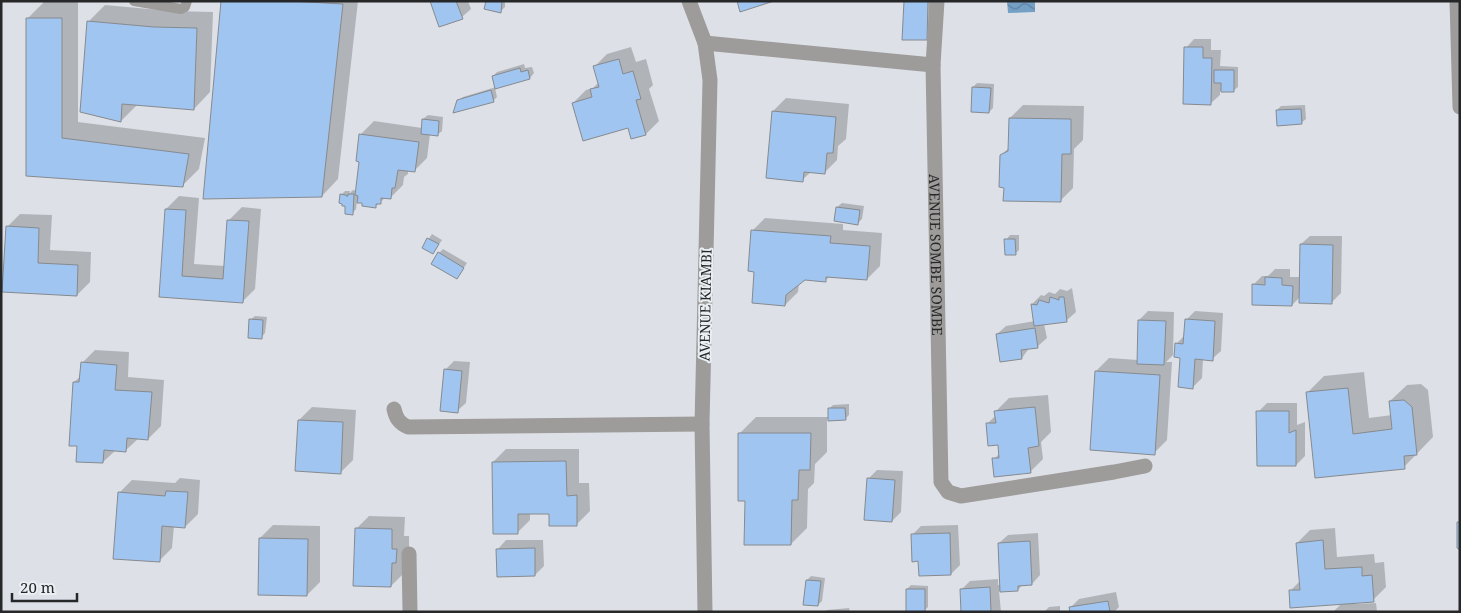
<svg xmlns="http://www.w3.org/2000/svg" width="1461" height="613" viewBox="0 0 1461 613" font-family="'Noto Serif',serif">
  <defs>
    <pattern id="water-waves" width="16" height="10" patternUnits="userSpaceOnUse" patternTransform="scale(1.25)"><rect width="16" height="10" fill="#75a0c6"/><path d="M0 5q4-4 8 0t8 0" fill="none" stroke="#6082a1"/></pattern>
  </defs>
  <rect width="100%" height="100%" fill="#dde1e7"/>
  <path fill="url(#water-waves)" d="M1007,1h28v11l-27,1z"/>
  <path fill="#0003" d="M222,1h136l-20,178 -16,17z
    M431,1h37l3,8 -9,8z
    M498,1h7v6l-4,4z
    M905,1h35v25l-13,13z
    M44,2h34v120l127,16 -6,31 -17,17 -154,-11v-157z
    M105,5l66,6 42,1 -3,80 -16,17 -56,-5 -17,17 -33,-99z
    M1194,39h17v11h10l-1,16 18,1v20l-5,4h-13v4l-9,8 -25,-55z
    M631,47l5,15 10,-3 7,26 -4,4 10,32 -13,13 -73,-31 13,-13 7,-2 6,-6 -5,-15 13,-13z
    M524,64l1,4 7,-1 2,6 -4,5 -35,10 2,9 -4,4h-35l5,-4 33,-10 -3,-11 4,-4z
    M977,83l17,1 -1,24 -4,4 -16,-25z
    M786,98l63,6 -3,35 -8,7 -1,14 -13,13 -13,-1 -9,8 -29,-69z
    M1023,105l61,1 -1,34 -9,9 -1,39 -13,13 -59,-46 9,-8v-29z
    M1305,105l1,14 -5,4 -24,-13 4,-4z
    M428,115l15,2 -1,14 -5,4 -7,-1 -3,24 -13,13 -6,-1v4l-4,3 -1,8 -13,13 -4,-1 -11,10 -18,-6 -1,8 -4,5 -11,-19 4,-4h5l-1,3 4,-4 4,1 4,-30 -4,-1 4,-26 13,-13 48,7 1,-9z
    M179,196l20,2 -5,66 31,2 4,-46 13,-13 19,2 -6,80 -13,13 -82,-6 6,-87z
    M842,203l22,3 -2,13 -4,4 -21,-16z
    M20,214l32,1 -2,35 41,2 -1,30 -13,13 -73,-4 3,-64z
    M765,218l78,6v6l39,3 -2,33 -13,13 -37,-3 -4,4 -21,-2 -6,6 -1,8 -13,13 -29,-35 -4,-39z
    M432,234l10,6 -9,13 -10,-6z
    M1010,235h9v15l-4,4 -9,-14z
    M1310,236h32l-1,57 -9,9 -31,-6 -9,9 -39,-20 9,-9h6l7,-7h15v8h11v-33z
    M443,249l24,14 -10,15 -18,-25z
    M1072,288l4,24 -9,8 -23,4 3,14 -9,8 -8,1 -8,11 -25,-24 9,-8 29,-5 -3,-17 9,-9 3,1 5,-4 6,2 5,-5 7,2z
    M1148,311l26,1 -1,43 -7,7h6l-5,78 -13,13 -58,-82 13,-13 29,2 1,-40z
    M1195,311l28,2 -2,38 -9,8h-9l-1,19 -9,9 -17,-43 9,-9 1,-15z
    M255,316l12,1 -2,16 -4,5 -11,-18z
    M95,350l34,2 -1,25 36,3 -3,46 -13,13 -9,-1 -13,12h-10l-13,12 -24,-17 -5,-63 7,-6 1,-13z
    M454,361l16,1 -4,41 -9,8 -12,-41z
    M1364,372l5,46 23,-3 -2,-14 17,-16 14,-1 7,6 5,47 -29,30 -88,10 -9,-84 17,-17z
    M1048,395l3,37 -10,10 2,17 -13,13 -36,-13 6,-6 -1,-9 -12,-20 9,-9v-4l13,-13z
    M1267,403h30v22l8,-3v34l-9,9 -38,-53z
    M849,404v11l-4,4h-18v33l-12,12 -1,19 -6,6 -1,39 -16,16 -45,-44 -6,-67 16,-16h73v-8l4,-4z
    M312,407l44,3 -3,50 -13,13 -41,-53z
    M506,449h73v34h10l1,28 -13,13 -27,-11h-20v7l-13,13 -24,-71z
    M877,470l26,1 -2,41 -9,9 -24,-42z
    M180,478l20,2 -2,34 -13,13 -11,-1 -2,22 -13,13 -40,-68 13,-13 43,3z
    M369,516l36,1 -1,19h5v13l-5,24 -13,13 -35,-57z
    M273,525l47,1v56l-13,13 -47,-57z
    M958,525l2,40 -9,9 -39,-39 9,-9z
    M1335,528l2,29 37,-3 1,9 9,-1 2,25 -13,13 -18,2 1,2 20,-1 1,9h-44l9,-9 -52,-12 10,-10 -3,-38 13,-13z
    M1038,533l2,42 -8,9h-9l-5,6 -19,1 2,21h-38l-2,-22 9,-9 28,-2v6h3l-2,-42 9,-8z
    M506,540h37l1,26 -9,9 -37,-26z
    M811,576l14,2 -3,23 -4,4 -11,-25z
    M911,585l17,1v21l-4,4 -17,-22z
    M1116,592l3,15 -5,5h-43l-1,-4 9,-9z
    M1060,606v6h-16l5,-5z
    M849,608l1,4h-26l3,-2z"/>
  <path fill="#a1c5f1" stroke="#868a8f" d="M221,1h69l53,3 -21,193 -119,2z
    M430,1h26l7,18 -24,8z
    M486,1h16l-1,12 -17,-4z
    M737,1h37l-34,11z
    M904,1h24l-1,39h-25z
    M26,18h36v120l127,16 -6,33 -157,-11z
    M87,21l67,6 43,1 -3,82 -72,-6 -1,18 -41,-10z
    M1184,47h19v11h9l-1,47 -28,-1z
    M619,59l4,15 10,-3 8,28 -5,1 10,35 -15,4 -3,-11 -45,13 -11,-38 20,-6 -2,-8 9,-2 -6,-21z
    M520,68l1,4 7,-2 2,9 -35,10 -3,-13z
    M1214,70h20v22h-13v-9h-7z
    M972,87l19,1 -2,25 -18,-1z
    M491,90l3,12 -41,11 4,-13z
    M1301,109l1,15 -25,2 -1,-16z
    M772,111l64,6 -3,36h-6l-2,21 -21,-2 -1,10 -37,-4z
    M1009,118l62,1v35h-9l-1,48 -58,-1 1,-13 -5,-1 1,-32 8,-4z
    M422,119l17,2 -1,15 -17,-2z
    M359,134l60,8 -4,30 -17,-2 -3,18h-3l-1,11 -10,-1v6h-5v4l-14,-2v-3h-5l1,-7 -3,-1 4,-33 -3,-1z
    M340,194l6,1v1h2v-2h6l-1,21 -8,-1v-8h-3v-2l-3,-1z
    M836,207l24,3 -2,15 -24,-4z
    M165,209l21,1 -4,66 41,3 4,-59 22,1 -6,82 -84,-6z
    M6,226l33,2 -1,35 40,2 -1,31 -75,-4z
    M751,230l80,6 -1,7 40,3 -3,34 -41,-3v5l-21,-2 -19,15 -1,11 -33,-3 2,-31 -6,-1z
    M427,238l12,6 -6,10 -11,-6z
    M1004,239h11l1,16h-11z
    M1300,244l33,1 -1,59 -33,-1z
    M438,252l26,16 -7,11 -26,-15z
    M1265,277l17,1v7l11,1 -1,20 -40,-1v-21l13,1z
    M1050,297l9,3v-3h5l3,25 -33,4 -3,-22 6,1 2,-5 10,3z
    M249,319l14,1 -1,19 -14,-1z
    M1185,319l30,2 -2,40 -18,-2 -2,30 -15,-2 2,-29 -6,-1 1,-14 8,1z
    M1138,320l28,1 -2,44 -27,-1z
    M1035,328l3,20 -17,2 1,9 -22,3 -4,-28z
    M81,362l36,3 -2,25 37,2 -4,48 -21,-2 -1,14 -22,-2 -1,13 -27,-1 1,-16h-8l4,-64h6z
    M444,369l18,2 -4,42 -18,-2z
    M1095,371l65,4 -5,80 -65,-5z
    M1348,388l5,46 39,-5 -3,-28 15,-1 8,7 5,48 -13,1 1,13 -90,9 -9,-86z
    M1035,407l4,39 -11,2 3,25 -37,4 -2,-19h7l-1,-13 -10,1 -2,-23h10l-2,-12z
    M828,408h17l1,12 -18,1z
    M1256,411h33v22l7,-3v36h-39z
    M298,420l45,2 -2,52 -46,-3z
    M738,433h73l-1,37h-11l-1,30h-6l-1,45h-47l1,-44h-7z
    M566,461l1,35 10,-1v31h-28v-12h-31v20h-25l-1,-72z
    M867,478l28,2 -3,42 -28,-2z
    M166,491l22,1 -3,36 -23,-2 -2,36 -47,-3 5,-67 47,4z
    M1457,522h3v28l-3,-2z
    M355,528l37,1v20h5l-1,14h-4l-1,24 -38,-1z
    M950,533l1,42 -32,1 -1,-15 -6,1 -1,-28z
    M259,538l49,1 -1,57 -49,-1z
    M1323,540l2,29 37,-2v9l10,-1 2,27 -84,6 -1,-18h11l-4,-47z
    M1030,541l2,44 -14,1v5l-18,1 -2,-49z
    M535,548v28l-38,1 -1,-28z
    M806,580l15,1 -3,25 -15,-1z
    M990,587l1,25h-30l-1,-23z
    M906,589h19v23h-19z
    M1108,601l2,11h-40l-1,-5z"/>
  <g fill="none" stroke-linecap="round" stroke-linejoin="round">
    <path stroke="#9e9c9a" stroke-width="10" d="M134,1l47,8 4,-2 2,-6"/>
    <g stroke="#9e9c9a" stroke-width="15">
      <path d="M689,1l16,42 5,37 -8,344 3,188"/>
      <path id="s1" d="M937,1l-4,64 8,417 7,10 13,4 153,-24 31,-6"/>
      <path d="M1457,1l3,106"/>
      <path d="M705,43l228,22"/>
      <path d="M394,409c2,9 5,14 14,18l294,-3"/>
      <path d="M409,554l1,58"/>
    </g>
  </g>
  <g text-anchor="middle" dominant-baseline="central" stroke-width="4" stroke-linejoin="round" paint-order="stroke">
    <g font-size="14" fill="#262729" stroke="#eaeff4">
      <text stroke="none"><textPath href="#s1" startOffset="254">AVENUE SOMBE SOMBE</textPath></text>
      <text transform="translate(705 305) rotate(-89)">AVENUE KIAMBI</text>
    </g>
  </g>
  <rect width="1461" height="613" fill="none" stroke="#262729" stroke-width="5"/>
  <path d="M12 593v8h65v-8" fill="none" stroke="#262729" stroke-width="2.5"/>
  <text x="20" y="593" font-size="15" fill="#262729" stroke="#eaeff4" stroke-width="4" paint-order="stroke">20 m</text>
</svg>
